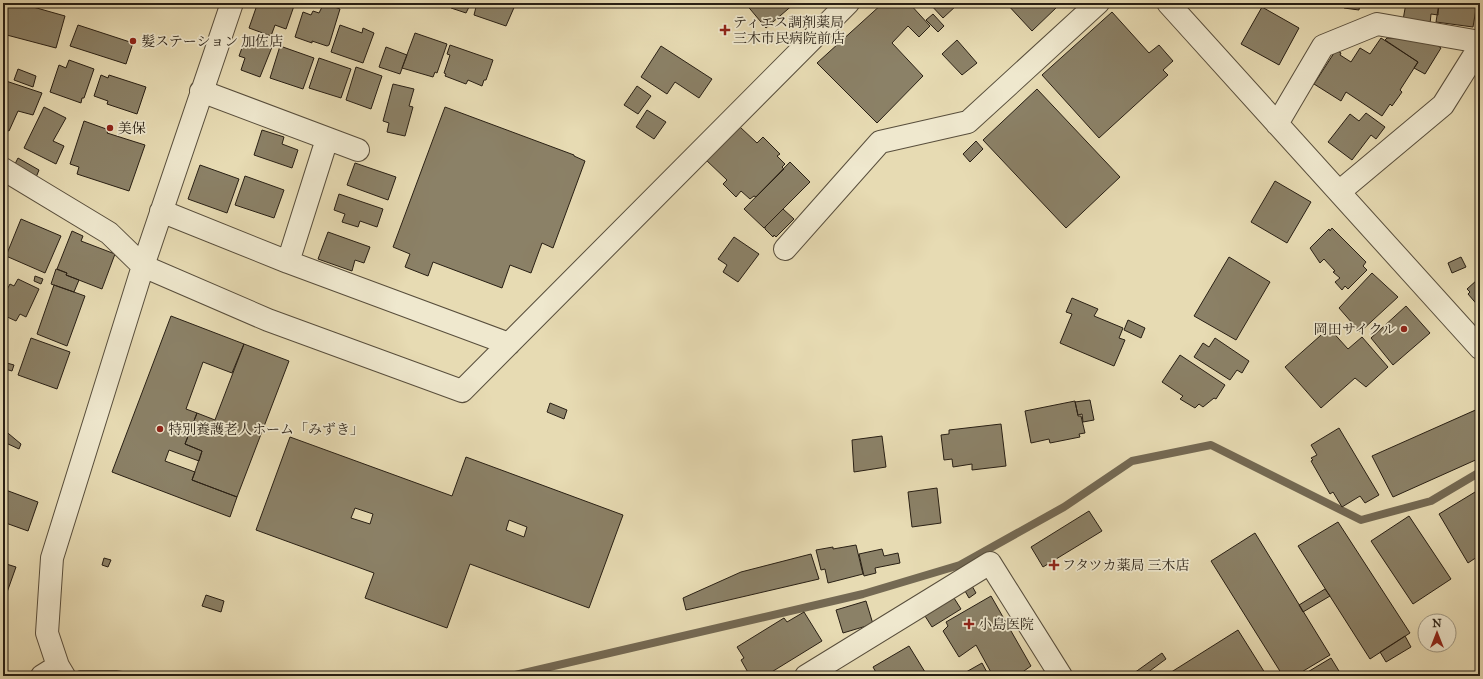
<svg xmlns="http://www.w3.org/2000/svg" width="1483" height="679" viewBox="0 0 1483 679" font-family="'IM FELL Great Primer','Noto Serif JP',serif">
  <rect width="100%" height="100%" fill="#e7dbb3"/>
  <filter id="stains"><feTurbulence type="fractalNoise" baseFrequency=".005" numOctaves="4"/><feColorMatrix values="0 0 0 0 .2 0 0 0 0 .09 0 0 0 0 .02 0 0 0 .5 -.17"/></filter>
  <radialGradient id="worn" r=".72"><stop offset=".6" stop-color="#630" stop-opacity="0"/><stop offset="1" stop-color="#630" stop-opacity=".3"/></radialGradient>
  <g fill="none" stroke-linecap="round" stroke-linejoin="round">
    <path stroke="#746953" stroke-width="8" d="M77,676l3,-2h36l12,2
      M511,676l352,-82 97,-29 104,-58 68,-46 79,-16 150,75 70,-19 49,-29"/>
  </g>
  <path fill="#8b8167" stroke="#281f14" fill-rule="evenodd" d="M3,3h16l46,13 -9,32 -53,-14z
    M261,3h34l-9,26 -11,-4 -4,11 -22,-8 8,-23 3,1z
    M324,3l16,6 -11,36 -2,1 -15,-5v2l-17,-6 8,-25 8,3 2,-4 6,2z
    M452,3h19l-5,10 -15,-5z
    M477,3h39l-10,23 -32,-11z
    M745,3h50l-29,25z
    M883,3h26l21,23 -11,11 -11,-11 -16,17 31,33 -46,47 -60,-60z
    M929,3h34l-4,4 -2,-2 -14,13z
    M1006,3h52l-2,1 2,2 -26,25z
    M1345,3h21l-1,2 -5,-1 -1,6 -15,-2z
    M1406,3h33l-1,12 -7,-1 -1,10 -27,-4z
    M1439,3h38l-4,24 -37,-5z
    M1262,7l37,21 -20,37 -38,-21z
    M1112,12l37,41 10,-8 14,16 -10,9 5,5 -69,63 -57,-63z
    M933,14l11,12 -6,6 -12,-12z
    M78,25l55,18 -7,21 -56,-18z
    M340,25l22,8 1,-5 11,5 -11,30 -32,-11z
    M415,33l32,11 -10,29 -2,-1 -2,5 -31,-9z
    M246,37l26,10 -12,30 -19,-7 4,-12 -6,-2z
    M1381,38l37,24 -18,28 2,2 -10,14 -2,-2 -8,12 -36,-24 -5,9 -27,-17 22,-34 5,3 -1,2 11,7 9,-14 10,6z
    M1387,38l41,1 13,9 -16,26 -11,-6 4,-6 -33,-22z
    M957,40l20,23 -15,12 -20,-21z
    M450,45l43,15 -7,20h-2l-2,6 -14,-6 -2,4 -21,-8 1,-2 -2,-1 6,-18 -3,-1z
    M280,46l34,12 -11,31 -33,-11z
    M661,46l51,33 -13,19 -24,-16 -8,12 -26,-17z
    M386,47l21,8 -7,19 -21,-7z
    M319,58l32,11 -10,29 -32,-10z
    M69,60l25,9 -10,29h-2l-1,5 -31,-11 9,-27 7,3z
    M356,67l26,9 -11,33 -25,-9z
    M18,69l18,7 -3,11 -19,-7z
    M101,75l7,3 1,-3 37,12 -9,27 -30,-10 1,-3 -14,-5z
    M3,80l39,13 -9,22 -15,-4 -9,20 -6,-2z
    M393,84l21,5 -5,17 4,1 -8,29 -18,-4 2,-9 -6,-2z
    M637,86l14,10 -13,18 -14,-9z
    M1037,89l83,88 -54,51 -83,-88z
    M44,107l22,11 -13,23 11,5 -8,18 -32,-16z
    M445,107l129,48v1l11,5 -32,87 -11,-5 -11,30 -21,-8 -8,23 -69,-26 -5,14 -23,-9 5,-13 -17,-7z
    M647,110l19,12 -12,17 -18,-12z
    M1366,113l19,14 -9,12 -5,-4 -19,25 -24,-18 22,-28 9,7z
    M84,121l25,9 -2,3 38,12 -16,46 -52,-17 2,-7 -9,-3z
    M740,127l17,16 6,-6 17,17 -3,2 8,8 -3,3 2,2 -28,28 -2,-1 -4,3 -9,-8 -5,6 -13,-13 4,-4 -22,-21z
    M262,130l22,7 -2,7 16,6 -6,18 -38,-13z
    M976,141l7,8 -13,13 -7,-8z
    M18,158l21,12 -4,10 -22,-12z
    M790,162l20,20 -46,46 -20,-19z
    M355,163l41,14 -8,23 -41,-15z
    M200,165l39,14 -12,34 -39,-14z
    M245,176l39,14 -10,28 -39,-13z
    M1275,181l36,21 -24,41 -36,-21z
    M339,194l44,15 -6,18 -17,-6 -2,6 -16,-5 3,-8 -11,-4z
    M783,209l11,10 -18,18 -2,-2 -1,2 -8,-8v-2z
    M21,219l40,17 -16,37 -39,-17z
    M1332,228l34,34 -3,4 4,4 -19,19 -3,-3 -3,4 -7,-8 5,-4 -7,-6 2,-1 -11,-12 -4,4 -10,-15 19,-19 1,2z
    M72,231l11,5 -2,5 34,13 -13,35 -36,-14 1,-2 -10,-4z
    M328,232l42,15 -6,16 -9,-3 -3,11 -34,-12z
    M734,237l25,17 -21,28 -15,-10 4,-7 -9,-6z
    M1229,257l41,25 -34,58 -42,-24z
    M1461,257l5,10 -14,6 -4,-10z
    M56,269l11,4 -1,2 13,5 -5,12 -23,-8z
    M1372,273l26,24 -38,35 -21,-24z
    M35,276l8,3 -2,5 -7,-3z
    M18,279l21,10 -13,28 -6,-3 -4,7 -13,-6v-18l7,-13 4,2z
    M1477,280l3,1v27l-12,-14 2,-2 -3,-3z
    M54,285l31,11 -18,50 -30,-12z
    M1072,298l26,11 -4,7 29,12 -4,10 6,2 -11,26 -54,-23 12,-29 -6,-2z
    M1406,306l24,27 -37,32 -22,-27z
    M171,316l73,28 -12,29 -29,-11 -17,47 11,4 -12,31 17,7 -3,10 -30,-11 -4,11 30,11 -3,8 45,17 -7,20 -118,-45z
    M1128,320l17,8 -4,10 -17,-8z
    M1329,328l19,21 14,-12 26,30 -22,20 -11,-9 -34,30 -36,-41z
    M31,338l39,14 -13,37 -39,-14z
    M1215,338l34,23 -7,12 -5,-3 -7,10 -36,-23 9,-14 6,4z
    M244,344l45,17 -52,136 -45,-17 10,-29 -17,-7 12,-31 18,7z
    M1180,355l45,30 -9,14 -2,-1 -11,9 -4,-3 -4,4 -15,-9 3,-3 -21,-14z
    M7,363l7,2 -2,6 -7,-2z
    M1090,400l4,20 -11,2 -1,-8 -4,1 -3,-13z
    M1075,401l3,15h3l4,17 -6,1 1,3 -30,6 -1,-4 -18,4 -6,-32z
    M550,403l17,7 -3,9 -17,-7z
    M1480,408v50l-87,39 -21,-41z
    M1001,424l5,42 -34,4v-6l-19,3 -1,-8 -8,1 -3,-25 8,-1v-4z
    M1339,428l40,67 -14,8 -5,-7 -18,11 -9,-15 -3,2 -19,-33 2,-1 -2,-2 6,-3 -6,-10z
    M3,429l18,15 -2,5 -13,-6 1,-3 -4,-2z
    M882,436l4,31 -32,5 -2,-32z
    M290,437l162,59 14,-39 157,58 -34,93 -119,-44 -23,64 -82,-30 9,-25 -118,-43zM355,508l18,6 -3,10 -19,-6zM509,520l18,7 -3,10 -18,-7z
    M3,438l4,2 -4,9z
    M937,488l4,35 -29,4 -4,-35z
    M3,489l35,13 -10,29 -25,-9z
    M1480,489v66l-12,8 -29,-49z
    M1089,511l13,20 -59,36 -12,-20z
    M1409,516l42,63 -38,25 -42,-63z
    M1338,522l72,111 -40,26 -72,-113z
    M1255,533l75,122 -35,21h-12l-72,-115z
    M856,545l7,29 -35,9 -3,-14 -4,1 -5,-20 17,-3v2z
    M882,549l2,7 14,-3 2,10 -25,5 1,5 -12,3 -5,-22z
    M811,554l8,25 -133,31 -3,-12 58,-26z
    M104,558l7,2 -3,7 -6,-2z
    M3,563l13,4 -11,31h-2z
    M972,586l4,7 -7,5 -4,-7z
    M1325,589l5,7 -27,16 -4,-7z
    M206,595l18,6 -3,11 -19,-6z
    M991,596l40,70 -14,10h-24l-17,-31 -17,12 -16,-26 5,-5 -2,-4z
    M954,598l7,11 -29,18 -7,-11z
    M866,601l7,23 -30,9 -7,-23z
    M804,612l18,29 -52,32 2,2 -2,1h-20l-9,-16 3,-2 -7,-11 47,-29 3,4z
    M1238,630l27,43 -5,3h-95z
    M1405,636l6,11 -25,15 -6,-10z
    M909,646l16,26 -6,4h-41l-5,-9z
    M1162,653l4,6 -23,17h-7l-2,-3z
    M1331,658l11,18h-41z
    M982,663l7,13h-30z
    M438,673l1,3h-14z"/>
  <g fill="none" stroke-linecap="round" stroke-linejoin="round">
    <defs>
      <path id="minor" d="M1168,3l312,345
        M201,91l157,59
        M1277,124l46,-78 54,-22 103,18
        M3,169l106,64 34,33 125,54 194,71 386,-388
        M1339,192l104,-87 37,-59
        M161,211l127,51 221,82
        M785,249l95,-107 88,-20 130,-119
        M288,262l39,-123
        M42,676l16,-10
        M64,676l-6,-10 -11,-33 5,-75 91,-292 89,-263
        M806,676l184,-113 71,113"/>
    </defs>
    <use href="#minor" stroke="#584e3c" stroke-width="24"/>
    <use href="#minor" stroke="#efe8ce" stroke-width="22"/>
  </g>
  <g fill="#8f2418" stroke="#efe8ce" stroke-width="1.5">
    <path d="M723 24h4v4h4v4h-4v4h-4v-4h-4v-4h4z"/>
    <circle cx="133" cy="41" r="4"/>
    <circle cx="110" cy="128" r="4"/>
    <circle cx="1404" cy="329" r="4"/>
    <circle cx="160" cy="429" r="4"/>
    <path d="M1052 559h4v4h4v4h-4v4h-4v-4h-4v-4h4z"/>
    <path d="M967 618h4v4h4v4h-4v4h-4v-4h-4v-4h4z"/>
  </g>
  <g text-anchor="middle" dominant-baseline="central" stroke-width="3.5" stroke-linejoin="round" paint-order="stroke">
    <g font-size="14" fill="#281f14" stroke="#efe8ce" text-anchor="start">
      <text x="733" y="22">ティエス調剤薬局<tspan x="733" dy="16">三木市民病院前店</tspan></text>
      <text x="141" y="41">髪ステーション 加佐店</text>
      <text x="118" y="128">美保</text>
      <text x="1396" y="329" text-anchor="end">岡田サイクル</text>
      <text x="168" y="429">特別養護老人ホーム「みずき」</text>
      <text x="1062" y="565">フタツカ薬局 三木店</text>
      <text x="978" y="624">小島医院</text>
    </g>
  </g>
  <rect width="1483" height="679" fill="none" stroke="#e7dbb3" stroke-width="16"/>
  <rect x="4" y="4" width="1475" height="671" fill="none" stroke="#281f14" stroke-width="2"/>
  <rect x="8" y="8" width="1467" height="663" fill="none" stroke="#281f14"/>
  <g transform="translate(1437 633)"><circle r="19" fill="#efe8ce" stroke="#9f9884"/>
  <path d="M0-3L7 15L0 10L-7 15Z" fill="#8f2418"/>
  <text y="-6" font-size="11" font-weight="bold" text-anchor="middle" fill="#281f14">N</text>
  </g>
  <rect width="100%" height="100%" filter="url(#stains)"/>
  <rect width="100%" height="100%" fill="url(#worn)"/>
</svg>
